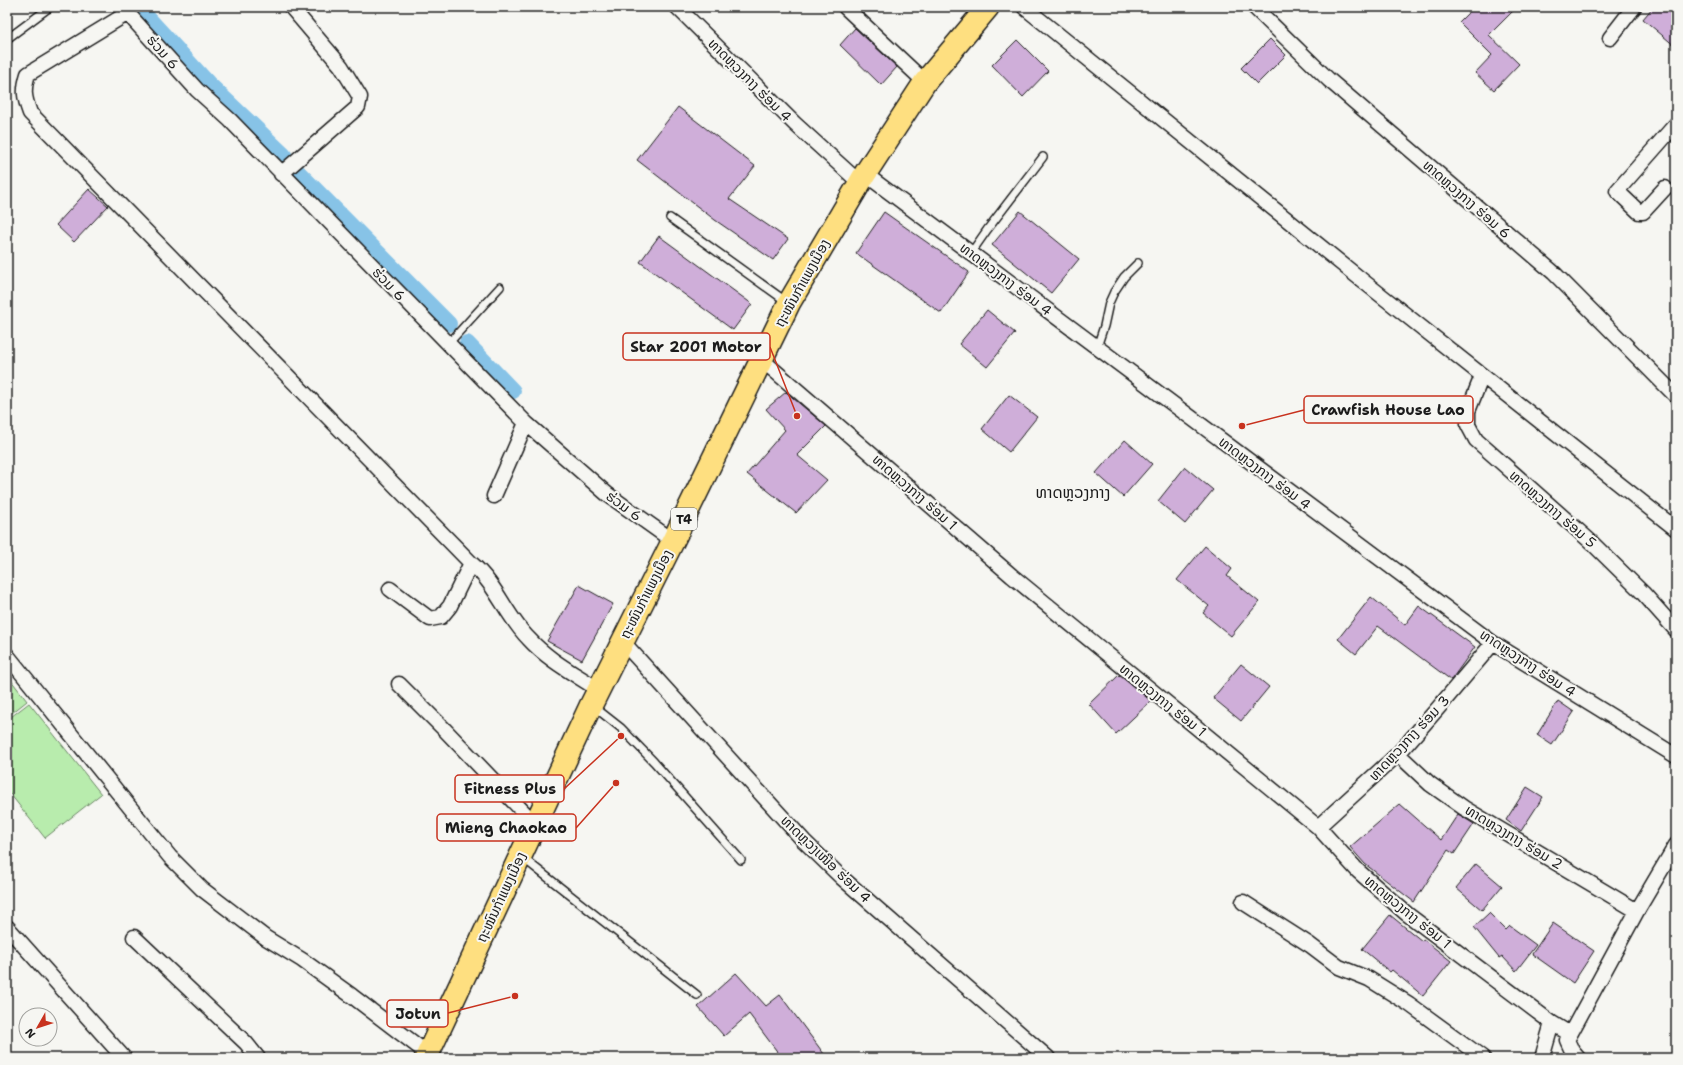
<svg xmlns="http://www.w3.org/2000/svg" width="1683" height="1065" viewBox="0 0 1683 1065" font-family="'Shantell Sans','Noto Sans Lao',sans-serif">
  <rect width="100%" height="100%" fill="#f6f6f2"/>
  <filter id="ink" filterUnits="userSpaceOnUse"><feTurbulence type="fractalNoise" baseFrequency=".025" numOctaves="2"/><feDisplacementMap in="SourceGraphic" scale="8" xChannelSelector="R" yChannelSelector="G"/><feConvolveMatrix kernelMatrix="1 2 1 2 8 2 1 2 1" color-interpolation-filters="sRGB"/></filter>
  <g filter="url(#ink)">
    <path fill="#b8ecad" stroke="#6a8464" d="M7,675l20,26 -20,16z
      M29,703l72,91 -56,44 -38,-48v-70z"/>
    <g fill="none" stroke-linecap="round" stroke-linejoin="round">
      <path stroke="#87c3e7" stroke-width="16" d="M138,7l70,76 76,72
        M297,171l152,153
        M467,343l46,48"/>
    </g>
    <path fill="#cfaed9" stroke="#1c1c1c" d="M1474,7h43l-28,28 30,29 -25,26 -19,-17 17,-18 -33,-33z
      M1653,7h19l4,4v36l-33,-28z
      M855,28l42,39 -16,18 -41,-40z
      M1270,39l16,16 -29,29 -16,-16z
      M1017,40l31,31 -25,26 -31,-32z
      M678,107l77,59 -26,33 59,40 -15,21 -58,-40 -78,-60z
      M89,189l19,17 -34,36 -18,-17z
      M1020,211l59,48 -28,34 -59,-48z
      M884,212l85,60 -28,41 -85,-60z
      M659,236l93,68 -19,26 -93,-68z
      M987,310l28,23 -28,34 -28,-23z
      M786,392l40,34 -29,29 30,25 -31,33 -49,-39 38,-44 -19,-21z
      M1009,395l28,22 -28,35 -27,-23z
      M1125,440l27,24 -29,33 -27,-24z
      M1185,467l28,23 -28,34 -27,-23z
      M1205,546l27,23 -5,7 32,26 -28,34 -28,-23 6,-7 -32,-26z
      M579,585l34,19 -31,56 -35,-19z
      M1371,597l34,28 14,-19 56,41 -24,33 -73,-54 -22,28 -18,-15z
      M1241,664l28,23 -28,34 -28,-23z
      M1119,675l32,26 -35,33 -27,-30z
      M1558,701l16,11 -22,33 -15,-10z
      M1527,787l16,10 -22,34 -15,-11z
      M1400,804l41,36 17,-26 16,10 -20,30 -6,-4 -34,52 -49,-38 -15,-17z
      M1476,864l26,22 -20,24 -26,-22z
      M1489,913l17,17 4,-4 26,19 -20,26 -14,-15 -3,2 -25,-31z
      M1390,915l32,26 1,-2 28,22 -28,35 -31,-26 -2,2 -28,-23z
      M1553,923l41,28 -21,32 -41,-29z
      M736,973l30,33 14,-11 47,63h-45l-33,-44 -25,22 -26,-29z"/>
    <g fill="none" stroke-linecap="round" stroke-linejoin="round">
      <defs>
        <path id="lane" d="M7,39l43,-32
          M670,218l117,84
          M971,253l16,-23 56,-73
          M448,344l52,-57
          M1097,347l7,-21 5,-23 5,-11 10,-15 14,-14
          M593,706l28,22 33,34 87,98
          M523,858l174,137"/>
        <path id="street" d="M122,7l75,83 33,30 296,303 81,71 66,47
          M677,7l118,117 65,59
          M845,7l80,75
          M1024,7l339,274 313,248
          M1254,7l75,73 225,193 122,123
          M128,13l-100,61c-5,16 -4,23 2,39l441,450c26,22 35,53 58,76 19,21 46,35 70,51
          M1610,38l24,-31
          M281,174l77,-67 2,-10 -19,-31 -50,-59
          M865,174l628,469 183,113
          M1665,188l-22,24h-4l-22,-21 59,-67
          M761,359l251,217 306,251 40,44 49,43 145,109 18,11
          M1482,376l-14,35v14l8,15 114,101 53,52 33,37
          M494,496l32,-73
          M390,589l40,30 11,-2 9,-11 21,-43
          M622,641l182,200 37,36 207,181
          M7,655l163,202 32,32 64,49 36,22 50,36 76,58
          M399,684l46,46 90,94
          M1398,754l32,30 34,24 173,103
          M1318,827l80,-73 41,-47 54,-64
          M1243,902l67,43 29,22 30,12 40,25 74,54
          M7,927l117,131
          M134,937l112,106 12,15
          M1542,1058l10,-35
          M1578,1058l-6,-7 -5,-11 70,-129 39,-66"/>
        <path id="primary" d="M426,1058l165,-353 82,-164 116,-238 76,-129 60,-92 63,-75"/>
      </defs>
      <use href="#lane" stroke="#1c1c1c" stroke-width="10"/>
      <use href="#street" stroke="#1c1c1c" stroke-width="17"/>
      <use href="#primary" stroke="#1c1c1c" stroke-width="25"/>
      <use href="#lane" stroke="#f6f6f2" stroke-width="7"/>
      <use href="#street" stroke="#f6f6f2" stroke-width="14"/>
      <use href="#primary" stroke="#fedf80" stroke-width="22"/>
    </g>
  </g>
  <g text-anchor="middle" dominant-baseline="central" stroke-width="4" stroke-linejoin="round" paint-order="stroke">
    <rect fill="#f6f6f2" stroke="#5d5d5c" stroke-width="1" x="671" y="508" width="26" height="22" rx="3"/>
    <g font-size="13" font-weight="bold" fill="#1c1c1c">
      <text x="684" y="519">T4</text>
    </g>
    <g font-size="14" fill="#1c1c1c" stroke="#f6f6f2">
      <text transform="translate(163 52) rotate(48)">ຮ່ວມ 6</text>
      <text transform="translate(750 80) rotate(45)">ທາດຫຼວງກາງ ຮ່ອມ 4</text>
      <text transform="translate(1467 199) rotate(41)">ທາດຫຼວງກາງ ຮ່ອມ 6</text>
      <text transform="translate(1006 279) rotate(37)">ທາດຫຼວງກາງ ຮ່ອມ 4</text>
      <text transform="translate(802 283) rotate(-61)">ຖະໜົນກຳແພງເມືອງ</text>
      <text transform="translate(389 284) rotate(46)">ຮ່ວມ 6</text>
      <text transform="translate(1265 473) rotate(37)">ທາດຫຼວງກາງ ຮ່ອມ 4</text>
      <text transform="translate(915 492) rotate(41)">ທາດຫຼວງກາງ ຮ່ອມ 1</text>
      <text transform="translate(624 506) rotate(36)">ຮ່ວມ 6</text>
      <text transform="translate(1553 509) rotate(41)">ທາດຫຼວງກາງ ຮ່ອມ 5</text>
      <text transform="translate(646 594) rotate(-63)">ຖະໜົນກຳແພງເມືອງ</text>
      <text transform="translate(1528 663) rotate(33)">ທາດຫຼວງກາງ ຮ່ອມ 4</text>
      <text transform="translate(1163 700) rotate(39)">ທາດຫຼວງກາງ ຮ່ອມ 1</text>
      <text transform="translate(1409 738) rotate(-47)">ທາດຫຼວງກາງ ຮ່ອມ 3</text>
      <text transform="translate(1514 837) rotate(31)">ທາດຫຼວງກາງ ຮ່ອມ 2</text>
      <text transform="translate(826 859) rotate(44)">ທາດຫຼວງເໜືອ ຮ່ອມ 4</text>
      <text transform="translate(501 897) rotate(-65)">ຖະໜົນກຳແພງເມືອງ</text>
      <text transform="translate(1408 912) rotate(39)">ທາດຫຼວງກາງ ຮ່ອມ 1</text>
    </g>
    <g font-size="16" fill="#1c1c1c" stroke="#f6f6f2">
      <text x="1073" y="492">ທາດຫຼວງກາງ</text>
    </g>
  </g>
  <path fill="none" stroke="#c8321e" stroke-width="1.5" d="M797 416L770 347M1242 426L1304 410M621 736L564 789M616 783L576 828M515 996L448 1013"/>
  <g fill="#c8321e" stroke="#f6f6f2" stroke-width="1.5">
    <circle cx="797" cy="416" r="4"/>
    <circle cx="1242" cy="426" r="4"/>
    <circle cx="621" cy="736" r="4"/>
    <circle cx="616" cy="783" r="4"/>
    <circle cx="515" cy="996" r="4"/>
  </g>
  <g fill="#f6f6f2" stroke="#c8321e" stroke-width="1.5">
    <rect x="623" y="333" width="147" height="27" rx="4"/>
    <rect x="1304" y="396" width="169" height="27" rx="4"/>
    <rect x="455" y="775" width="109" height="27" rx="4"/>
    <rect x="437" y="814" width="139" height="27" rx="4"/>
    <rect x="387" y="1000" width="61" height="27" rx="4"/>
  </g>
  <g font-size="15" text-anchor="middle" font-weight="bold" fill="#1c1c1c">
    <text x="696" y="352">Star 2001 Motor</text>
    <text x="1388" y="415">Crawfish House Lao</text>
    <text x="510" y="794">Fitness Plus</text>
    <text x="506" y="833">Mieng Chaokao</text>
    <text x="418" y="1019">Jotun</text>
  </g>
  <rect width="1683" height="1065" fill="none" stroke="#f6f6f2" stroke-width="24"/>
  <rect x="12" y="12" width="1659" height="1041" fill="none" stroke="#1c1c1c" stroke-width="1.5" filter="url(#ink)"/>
  <g transform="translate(38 1027) rotate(231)"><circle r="19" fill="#f6f6f2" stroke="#9f9f9c"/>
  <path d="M0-3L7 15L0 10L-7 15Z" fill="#c8321e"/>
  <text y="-6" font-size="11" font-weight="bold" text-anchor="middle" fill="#1c1c1c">N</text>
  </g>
</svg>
